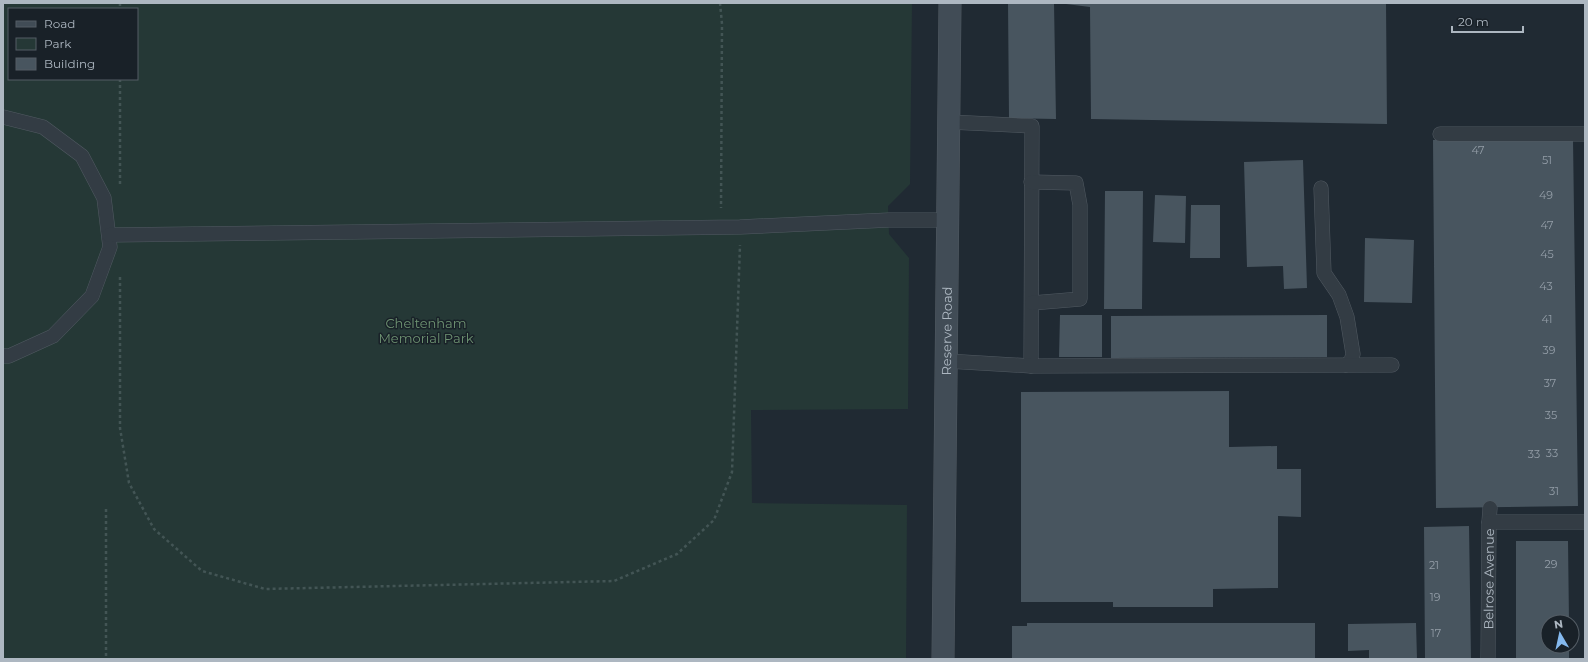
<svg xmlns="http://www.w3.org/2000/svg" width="1588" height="662" viewBox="0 0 1588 662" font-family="Montserrat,sans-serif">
  <rect width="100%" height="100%" fill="#202a33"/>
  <path fill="#253836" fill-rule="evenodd" d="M3,3h909l-2,181 -22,22 1,28 20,24 -1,151 -157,1 1,93 155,2 -1,154h-903zM9,9h128v70h-128z"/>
  <path fill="#48555f" d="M1008,3h46l2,116 -47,-1z
    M1058,3h328l1,121 -296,-5 -1,-112z
    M1573,139l5,367 -142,2 -3,-368z
    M1303,160l4,128 -23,1 -1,-23 -36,1 -3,-105z
    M1105,191h38l-1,118h-38z
    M1155,195l31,1 -1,47 -32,-1z
    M1191,205h29v53h-30z
    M1365,238l49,2 -2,63 -48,-1z
    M1060,315h42v42h-43z
    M1327,315v42l-216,1v-42z
    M1229,391v56l48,-1v23h24v48l-23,-1v72l-65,1v18h-100v-5h-92v-210z
    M1469,526l2,133h-46l-1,-132z
    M1516,541h52l1,81h-21v24h21v13h-53z
    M1027,623h288v36h-303v-33h15z
    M1416,623l1,36h-48v-9l-21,1v-27z"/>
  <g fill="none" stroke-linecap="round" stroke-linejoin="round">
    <defs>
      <g id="lane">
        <path d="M3,117l40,10 39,29 22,42 6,49 -18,49 -39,40 -44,20h-6"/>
        <path d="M949,122l83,4 -1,240"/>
        <path d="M1440,134h145"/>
        <path d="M1031,182l45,1 4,22v94l-48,4"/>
        <path d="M1321,188l3,85 15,22 8,22 6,37 -2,7 -5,4"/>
        <path d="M109,235l631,-8 149,-7h59"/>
        <path d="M947,361l84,5 361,-1"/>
        <path d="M1489,522l1,-14"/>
        <path id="s1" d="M1488,659l1,-137h96"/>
      </g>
      <g id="secondary">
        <path id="s2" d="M943,659l7,-656"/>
      </g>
    </defs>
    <use href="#lane" stroke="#515a62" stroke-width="15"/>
    <use href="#secondary" stroke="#515a62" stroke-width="23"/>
    <path stroke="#435555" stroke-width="2.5" stroke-dasharray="3 3" stroke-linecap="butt" d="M120,3v6
      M720,3l2,21 -1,184
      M120,79v107
      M120,277v151l9,55 25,46 48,42 63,18 349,-8 63,-27 37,-34 18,-48 8,-227
      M106,509v150"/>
    <use href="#lane" stroke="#333c44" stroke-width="14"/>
    <use href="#secondary" stroke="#414c56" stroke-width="22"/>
  </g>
  <g text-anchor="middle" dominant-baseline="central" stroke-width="3" stroke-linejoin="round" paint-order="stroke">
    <g font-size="11" fill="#949ea8">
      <text x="1478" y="150">47</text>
      <text x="1547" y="160">51</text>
      <text x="1546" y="195">49</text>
      <text x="1547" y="225">47</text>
      <text x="1547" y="254">45</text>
      <text x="1546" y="286">43</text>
      <text x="1547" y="319">41</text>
      <text x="1549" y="350">39</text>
      <text x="1550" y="383">37</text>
      <text x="1551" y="415">35</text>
      <text x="1552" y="453">33</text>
      <text x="1534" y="454">33</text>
      <text x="1554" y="491">31</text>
      <text x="1551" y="564">29</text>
      <text x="1434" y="565">21</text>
      <text x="1435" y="597">19</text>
      <text x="1436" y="633">17</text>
    </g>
    <g font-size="13" fill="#6f9473" stroke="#192128">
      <text x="426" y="323">Cheltenham<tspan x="426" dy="15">Memorial Park</tspan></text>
    </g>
    <g font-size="13" fill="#adb7c1" stroke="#192128">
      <text stroke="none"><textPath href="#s2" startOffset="328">Reserve Road</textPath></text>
      <text stroke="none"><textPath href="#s1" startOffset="80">Belrose Avenue</textPath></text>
    </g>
  </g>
  <rect width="1588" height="662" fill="none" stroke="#adb7c1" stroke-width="8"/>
  <rect x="8" y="8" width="130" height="72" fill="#192128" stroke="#545d65"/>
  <rect x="16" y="21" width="20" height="6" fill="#414c56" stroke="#545d65"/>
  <text x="44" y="28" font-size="12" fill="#adb7c1">Road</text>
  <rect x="16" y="38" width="20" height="12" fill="#253836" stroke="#545d65"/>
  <text x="44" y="48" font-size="12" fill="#adb7c1">Park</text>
  <rect x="16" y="58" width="20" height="12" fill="#48555f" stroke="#545d65"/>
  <text x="44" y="68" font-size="12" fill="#adb7c1">Building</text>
  <g transform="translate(1560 634) rotate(351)"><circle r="19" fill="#192128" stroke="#545d65"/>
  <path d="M0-3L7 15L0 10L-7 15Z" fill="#85b9ee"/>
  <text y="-6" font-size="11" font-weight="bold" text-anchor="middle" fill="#adb7c1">N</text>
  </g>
  <path d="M1452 26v6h71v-6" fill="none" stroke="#adb7c1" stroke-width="2"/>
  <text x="1458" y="26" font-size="12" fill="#adb7c1" stroke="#192128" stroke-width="3" paint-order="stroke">20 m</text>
</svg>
